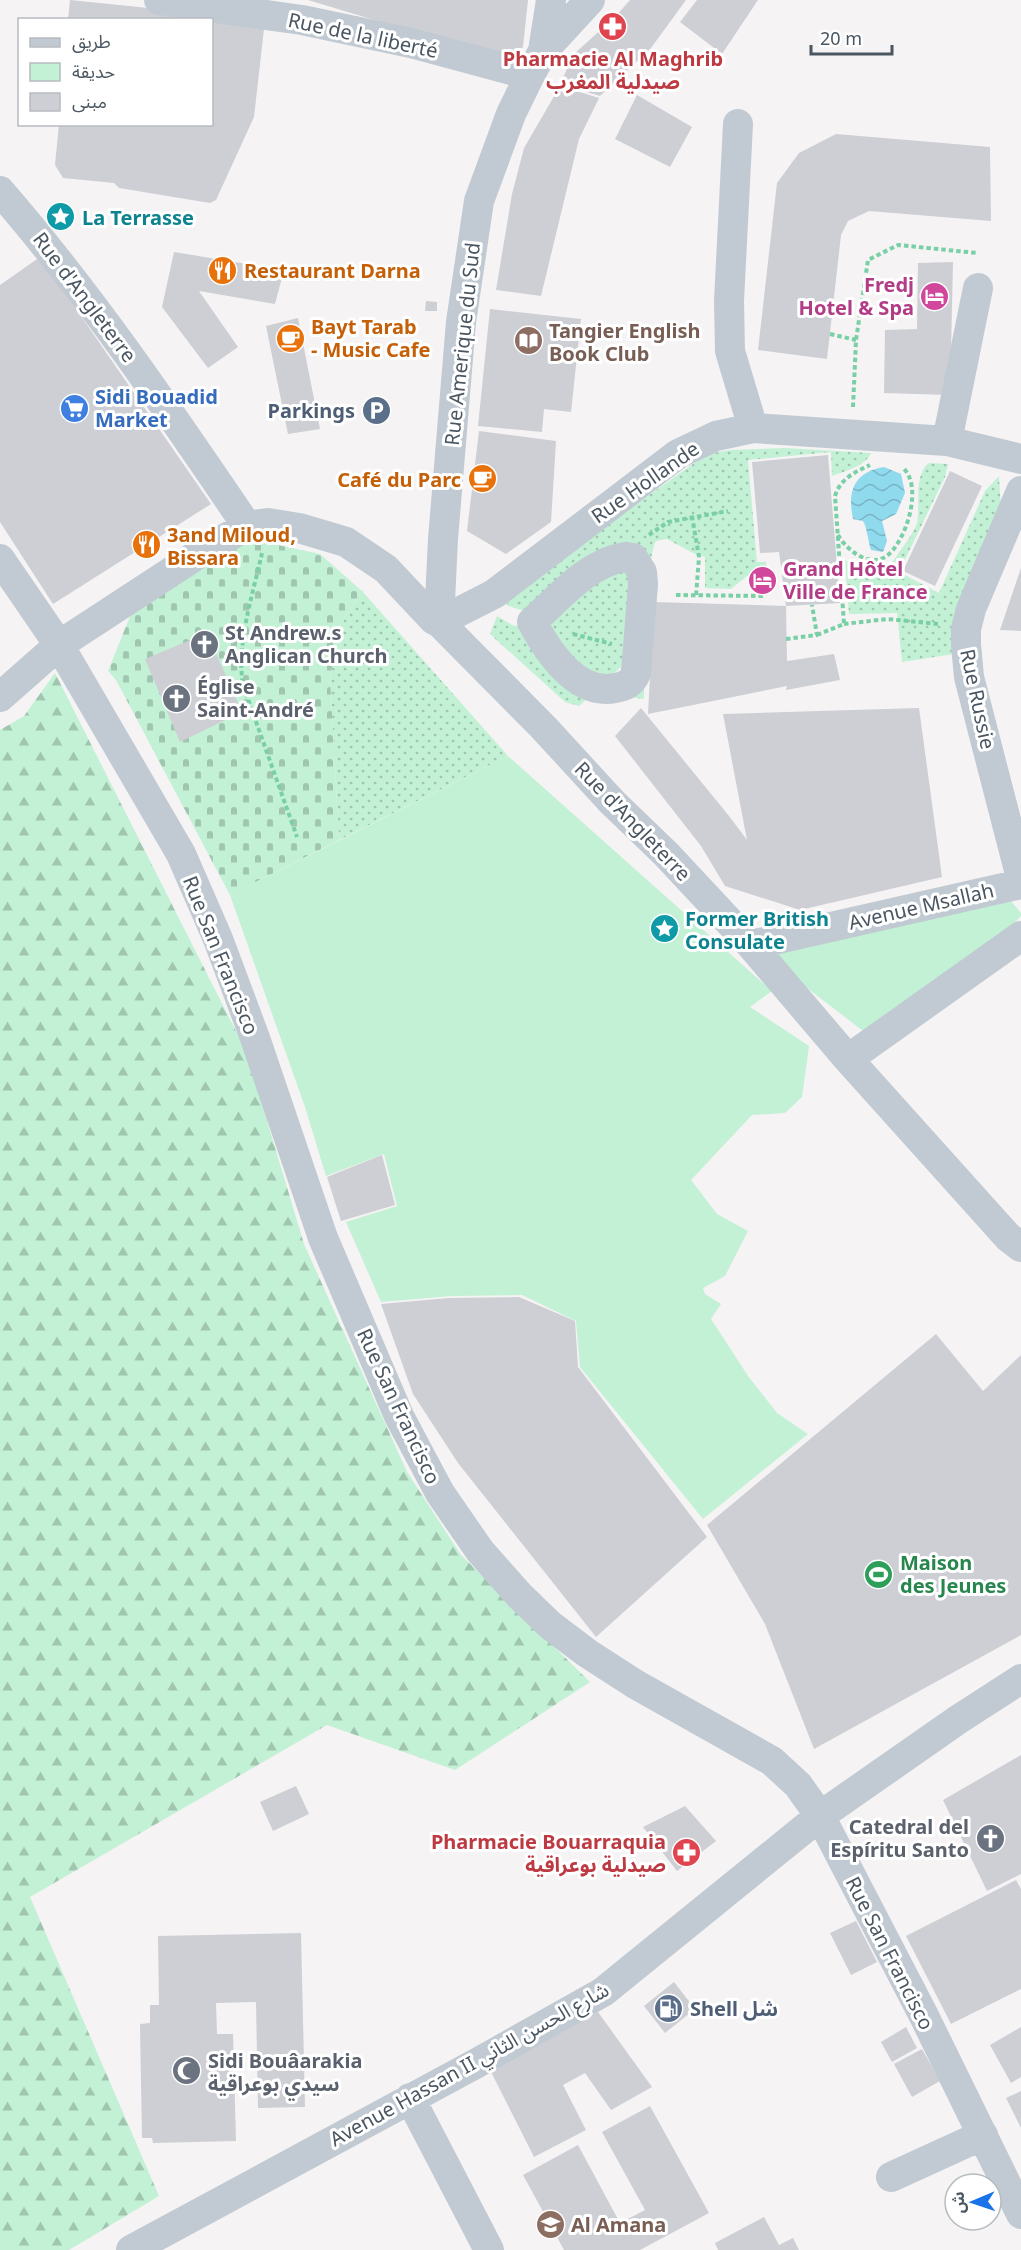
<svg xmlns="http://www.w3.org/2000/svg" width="1021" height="2250" viewBox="0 0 1021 2250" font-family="'Noto Sans','Noto Sans Arabic',sans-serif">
  <defs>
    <pattern id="grass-dots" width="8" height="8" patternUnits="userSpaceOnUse" patternTransform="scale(1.5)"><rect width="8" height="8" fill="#c3f1d5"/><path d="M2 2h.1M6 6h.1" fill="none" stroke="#a0c6b0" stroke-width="1.8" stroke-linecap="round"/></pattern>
    <pattern id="forest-firs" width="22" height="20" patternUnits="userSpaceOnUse" patternTransform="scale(1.5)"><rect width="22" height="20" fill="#c3f1d5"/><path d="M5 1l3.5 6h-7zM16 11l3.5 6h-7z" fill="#a0c6b0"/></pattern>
    <pattern id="cemetery-stones" width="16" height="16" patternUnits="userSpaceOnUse" patternTransform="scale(1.5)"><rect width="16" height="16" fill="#c3f1d5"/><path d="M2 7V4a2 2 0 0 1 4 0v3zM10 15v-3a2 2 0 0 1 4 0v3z" fill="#a0c6b0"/></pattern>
    <pattern id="water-waves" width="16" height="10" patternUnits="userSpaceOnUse" patternTransform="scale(1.5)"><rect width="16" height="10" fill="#90daee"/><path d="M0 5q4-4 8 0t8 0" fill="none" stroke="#78b4c4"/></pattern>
  </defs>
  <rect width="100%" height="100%" fill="#f5f3f3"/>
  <path fill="url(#grass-dots)" d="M785,448l86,5c-5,13 -26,18 -39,23l-1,-24 -83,8 9,102h9l1,10 -20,4 -16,13 -26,-1v-31l-12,-4 -26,-14 -11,2c-10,14 -11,133 -12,158l-22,-3 -1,-29 -42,39 -14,-4 -75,-68 7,-18 15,9 27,5 3,-13 -36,-12 19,-22 182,-129 23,-4z
    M929,463l19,1 -3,13 -46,95 40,21 46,-102 14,-15 2,34 -41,143 -58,9 -5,-49 -48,1 -4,-54c15,9 24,12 42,10 8,-13 23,-31 29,-44 6,-15 -4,-51 13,-63z
    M362,591l146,165 -169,84 -9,-163 12,-56z"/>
  <path fill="url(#forest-firs)" d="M55,673l191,378 58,193 103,228 54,83 129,127 -135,88 -128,-45 -297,172 129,299 -90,54h-69v-1520l24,-14z"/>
  <path fill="url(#cemetery-stones)" d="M259,541l61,13 42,37 -20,30 -12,56 9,163 -109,55 -114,-215 -8,-9 23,-57 112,-72z"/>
  <path fill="#c3f1d5" d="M508,756l264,235 -22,16 59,39 -7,51 -17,16 -33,2 -61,65 26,34 31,17 -23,45 -22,12 2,6 16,10 -10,15 37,57 29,37 31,21 -105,85 -123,-152 -4,-46 -54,-26 -70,1 -71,6 -35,-80 51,-16 -13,-52 -58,22 -21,-69 -75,-212z
    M1010,900l11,13v3l-24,25 -130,93 -116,-89z"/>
  <path fill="url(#water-waves)" d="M884,467l17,7 4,19 -9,21 -14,7 5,20 -4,11 -12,-2c-3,-9 -4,-23 -8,-29l-10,-2c-6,-28 1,-47 31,-52z"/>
  <path fill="#cdcfd5" d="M70,0l195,20 -11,97 -38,83 -6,3 -91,-15 -5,-5 -51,-5 -8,-13 4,-41h153v-104h-144z
    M308,0h220l-5,47 -6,8 -17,3z
    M630,0h56l-35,48 -51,48 -40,-12 14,-30 41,-37z
    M697,0h61l-36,54 -42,-32z
    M560,86l39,12 -20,41 -38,157 -45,-6 16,-96 12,-46z
    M637,95l55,32 -22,40 -55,-28z
    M836,134l154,13 1,74 -122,-10 -21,10 -7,14 -14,124 -69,-9 19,-167 22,-30z
    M174,252l110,18 -9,34 -76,-13 39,56 -30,21 -46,-61z
    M40,257l171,247 -158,100 -53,-82v-237z
    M953,262l-3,133 -66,-2 1,-63 32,-1 1,-66z
    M426,301l11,1v9h-12z
    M490,309l91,10 -10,93 -27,-3 -2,23 -64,-6z
    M298,318l22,111 -32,5 -22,-108z
    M479,431l77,10 -5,81 -45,32 -39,-23z
    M828,455l12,148 -54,3 1,55 47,-7 6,26 -54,10 1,-4 -139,28 6,-112 132,4 -7,-54 -19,1 -8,-91z
    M950,471l32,15 -47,100 -32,-15z
    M1021,568v63l-21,-1z
    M207,633l35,79 -62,30 -35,-83z
    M641,708l88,108 18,24 -24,-126 196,-6 23,169 -142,33 -75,-24 -24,-40 -86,-110z
    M382,1155l13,50 -54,16 -14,-44z
    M519,1297l56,24 3,46 129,170 -111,100 -138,-174 -45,-69 -32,-90 68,-6z
    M936,1334l47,57 38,-36v280l-207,114 -49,-125 -58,-99z
    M1021,1755v119l-34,17 -44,-91z
    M296,1786l13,28 -36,17 -13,-29z
    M685,1806l31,35 -39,30 -34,-44z
    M1016,1880l5,9v100l-70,35 -45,-88z
    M856,1921l21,41 -26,13 -21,-42z
    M301,1933l4,174 -47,1 -2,-106 -40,1 1,31h16l3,107 -83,2 -1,-5h-10l-2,-114 10,-1v-18h9l-1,-69z
    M674,1982l21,27 -30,24 -21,-27z
    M598,2012l54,75 -41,23 -26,-37 -22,12 23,45 -52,27 -45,-89z
    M906,2027l11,21 -25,14 -11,-20z
    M1021,2027v50l-10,6 -21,-38z
    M922,2049l18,32 -28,16 -18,-33z
    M1021,2091v37l-15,-30z
    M650,2106l59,107 -69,37h-76l-41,-75 55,-30 42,78 25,-13 -43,-78z
    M764,2217l15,28 14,-7 6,12h-81l-3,-7z"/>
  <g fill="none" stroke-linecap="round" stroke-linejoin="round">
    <path stroke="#7ad0a6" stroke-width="4" stroke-dasharray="4.5 3" stroke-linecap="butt" d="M830,334l26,6
      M853,407l3,-67 12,-80 30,-15 79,8
      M692,516l7,41 -3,39
      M649,535l19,-13 60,-11
      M838,535c9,16 34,35 51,19 18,-16 34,-68 14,-86
      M262,553c-9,41 -26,91 -19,132l54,152
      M676,595l90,1
      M844,624l43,-5 52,5
      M573,634l39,10
      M817,635l27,-11 -9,-128c5,-17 20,-24 35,-31
      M786,639l31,-4 -5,-30"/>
    <path stroke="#c1cad2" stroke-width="30" d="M159,0l143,20 109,23 119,32
      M543,51l8,-51
      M738,124l-9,177 1,50 23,77
      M0,191c91,105 169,220 247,335
      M947,441l31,-153
      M1021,491l-50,118 -5,20v16l3,32 52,201
      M625,557l8,1 9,14 1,12 -7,89c-4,10 -10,13 -21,15 -39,8 -68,-38 -83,-66 27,-24 55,-59 93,-65z
      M0,559l59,86 122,209 37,85 37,99 68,200 76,178 41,77 40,58 39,44 31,30 37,28 48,31 137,77 26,24 22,31 104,200 97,198
      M439,622l4,-83 18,-217 18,-121 32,-87 19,-39 13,-24 47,-51
      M439,622l55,-28 184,-140 38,-18 37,-8 194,13 74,18
      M0,697l59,-52 144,-94 44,-25 21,-3 31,5 47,14 40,27 48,51 5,2 105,106 68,74 54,52 85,91 97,114 160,178 13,10
      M751,945l270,-61
      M848,1059l173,-123
      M410,2098l79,152
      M891,2177l92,-42
      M131,2250l346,-187 126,-71 217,-176 139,-97 62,-40"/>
  </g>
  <defs>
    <symbol id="pharmacy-disc" viewBox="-11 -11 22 22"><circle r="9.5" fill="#e0444e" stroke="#fff"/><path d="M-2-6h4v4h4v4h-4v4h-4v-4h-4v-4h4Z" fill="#fff"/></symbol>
    <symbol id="sight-disc" viewBox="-11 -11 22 22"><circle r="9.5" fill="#0f9aa8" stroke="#fff"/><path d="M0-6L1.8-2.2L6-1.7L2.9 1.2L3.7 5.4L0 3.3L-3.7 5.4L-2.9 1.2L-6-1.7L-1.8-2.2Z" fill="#fff"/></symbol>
    <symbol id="restaurant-disc" viewBox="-11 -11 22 22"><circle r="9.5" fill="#e8710a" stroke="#fff"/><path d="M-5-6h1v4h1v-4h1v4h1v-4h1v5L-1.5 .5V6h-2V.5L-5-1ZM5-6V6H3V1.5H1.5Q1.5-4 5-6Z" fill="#fff"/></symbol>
    <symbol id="hotel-disc" viewBox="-11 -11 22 22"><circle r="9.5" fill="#d1479c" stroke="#fff"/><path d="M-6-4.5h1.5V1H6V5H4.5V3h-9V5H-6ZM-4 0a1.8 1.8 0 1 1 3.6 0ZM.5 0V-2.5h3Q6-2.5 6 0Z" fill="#fff"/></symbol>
    <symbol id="cafe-disc" viewBox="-11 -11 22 22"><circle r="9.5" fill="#e8710a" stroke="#fff"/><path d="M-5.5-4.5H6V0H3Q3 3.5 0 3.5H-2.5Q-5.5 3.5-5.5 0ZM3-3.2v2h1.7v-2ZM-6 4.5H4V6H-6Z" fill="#fff"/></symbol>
    <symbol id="library-disc" viewBox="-11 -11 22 22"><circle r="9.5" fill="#8d6e63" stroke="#fff"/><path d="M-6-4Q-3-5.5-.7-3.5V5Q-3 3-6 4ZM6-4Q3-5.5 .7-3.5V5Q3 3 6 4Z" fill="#fff"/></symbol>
    <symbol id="supermarket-disc" viewBox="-11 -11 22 22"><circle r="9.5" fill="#3f7fe0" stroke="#fff"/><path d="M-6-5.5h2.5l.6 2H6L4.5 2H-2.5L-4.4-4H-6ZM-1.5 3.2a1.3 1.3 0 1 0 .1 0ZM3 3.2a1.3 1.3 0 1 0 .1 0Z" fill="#fff"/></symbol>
    <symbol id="parking-disc" viewBox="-11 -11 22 22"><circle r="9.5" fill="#5c6f8a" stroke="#fff"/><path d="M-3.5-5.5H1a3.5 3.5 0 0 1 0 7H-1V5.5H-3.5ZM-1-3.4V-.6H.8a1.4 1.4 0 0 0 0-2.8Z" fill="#fff"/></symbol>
    <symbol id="church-disc" viewBox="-11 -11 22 22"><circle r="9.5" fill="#6b7280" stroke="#fff"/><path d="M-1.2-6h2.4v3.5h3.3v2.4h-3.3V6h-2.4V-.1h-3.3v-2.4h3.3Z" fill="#fff"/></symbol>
    <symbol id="stadium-disc" viewBox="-11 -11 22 22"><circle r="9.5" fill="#2e9e5b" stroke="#fff"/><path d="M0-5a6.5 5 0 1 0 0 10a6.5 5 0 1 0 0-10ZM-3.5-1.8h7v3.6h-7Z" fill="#fff"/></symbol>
    <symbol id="fuel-disc" viewBox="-11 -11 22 22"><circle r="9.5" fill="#5c6f8a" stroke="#fff"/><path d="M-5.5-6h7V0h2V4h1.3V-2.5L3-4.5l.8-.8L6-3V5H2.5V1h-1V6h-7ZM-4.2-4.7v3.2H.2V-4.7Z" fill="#fff"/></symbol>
    <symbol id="mosque-disc" viewBox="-11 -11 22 22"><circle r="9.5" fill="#6b7280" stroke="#fff"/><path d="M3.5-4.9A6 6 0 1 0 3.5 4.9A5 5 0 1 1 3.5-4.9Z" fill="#fff"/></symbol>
    <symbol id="school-disc" viewBox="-11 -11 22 22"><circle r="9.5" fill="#8d6e63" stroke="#fff"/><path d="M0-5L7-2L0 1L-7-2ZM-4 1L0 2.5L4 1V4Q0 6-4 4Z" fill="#fff"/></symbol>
  </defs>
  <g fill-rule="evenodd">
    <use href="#pharmacy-disc" x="596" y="10" width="33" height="33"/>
    <use href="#sight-disc" x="44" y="200" width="33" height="33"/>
    <use href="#restaurant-disc" x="206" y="254" width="33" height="33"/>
    <use href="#hotel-disc" x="918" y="280" width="33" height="33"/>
    <use href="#cafe-disc" x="274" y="322" width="33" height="33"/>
    <use href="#library-disc" x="512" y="324" width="33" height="33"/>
    <use href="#supermarket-disc" x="58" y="392" width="33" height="33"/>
    <use href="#parking-disc" x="360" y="394" width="33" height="33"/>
    <use href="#cafe-disc" x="466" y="462" width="33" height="33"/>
    <use href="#restaurant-disc" x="130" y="528" width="33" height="33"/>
    <use href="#hotel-disc" x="746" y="564" width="33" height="33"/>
    <use href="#church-disc" x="188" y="628" width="33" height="33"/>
    <use href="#church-disc" x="160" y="682" width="33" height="33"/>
    <use href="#sight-disc" x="648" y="912" width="33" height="33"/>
    <use href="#stadium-disc" x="862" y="1558" width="33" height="33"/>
    <use href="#church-disc" x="974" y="1822" width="33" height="33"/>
    <use href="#pharmacy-disc" x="670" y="1836" width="33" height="33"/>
    <use href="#fuel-disc" x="652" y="1992" width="33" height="33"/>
    <use href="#mosque-disc" x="170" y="2054" width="33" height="33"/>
    <use href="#school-disc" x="534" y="2208" width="33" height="33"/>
  </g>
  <g text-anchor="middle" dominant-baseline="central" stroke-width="6" stroke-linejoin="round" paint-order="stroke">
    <g font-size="20" fill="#4a5661" stroke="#fff">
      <text transform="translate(363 35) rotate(12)">Rue de la liberté</text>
      <text transform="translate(85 297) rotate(53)">Rue d'Angleterre</text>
      <text transform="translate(462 344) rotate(-84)">Rue Amerique du Sud</text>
      <text transform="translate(645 482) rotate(-35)">Rue Hollande</text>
      <text transform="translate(978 699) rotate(78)">Rue Russie</text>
      <text transform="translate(633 821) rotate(46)">Rue d'Angleterre</text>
      <text transform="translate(921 906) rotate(-13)">Avenue Msallah</text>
      <text transform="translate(221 955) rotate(68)">Rue San Francisco</text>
      <text transform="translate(399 1406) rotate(65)">Rue San Francisco</text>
      <text transform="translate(890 1953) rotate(63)">Rue San Francisco</text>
      <text transform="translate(469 2064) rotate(-29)">Avenue Hassan II شارع الحسن الثاني</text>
    </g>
    <g font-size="20" font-weight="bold" fill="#be3a42" stroke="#fff">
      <text x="613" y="58">Pharmacie Al Maghrib<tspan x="613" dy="23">صيدلية المغرب</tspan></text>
      <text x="666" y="1841" text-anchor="end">Pharmacie Bouarraquia<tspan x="666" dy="23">صيدلية بوعراقية</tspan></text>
    </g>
    <g font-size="20" font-weight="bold" fill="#0d838f" stroke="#fff" text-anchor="start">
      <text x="82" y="217">La Terrasse</text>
      <text x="685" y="918">Former British<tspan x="685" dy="23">Consulate</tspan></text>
    </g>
    <g font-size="20" font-weight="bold" fill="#c56008" stroke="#fff" text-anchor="start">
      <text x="244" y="270">Restaurant Darna</text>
      <text x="311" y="326">Bayt Tarab<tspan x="311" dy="23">- Music Cafe</tspan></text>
      <text x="461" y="479" text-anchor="end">Café du Parc</text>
      <text x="167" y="534">3and Miloud,<tspan x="167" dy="23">Bissara</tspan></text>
    </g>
    <g font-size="20" font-weight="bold" fill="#b23c85" stroke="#fff" text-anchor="end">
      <text x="914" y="284">Fredj<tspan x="914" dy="23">Hotel &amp; Spa</tspan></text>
      <text x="783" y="568" text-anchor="start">Grand Hôtel<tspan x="783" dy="23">Ville de France</tspan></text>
    </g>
    <g font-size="20" font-weight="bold" fill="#785e54" stroke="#fff" text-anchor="start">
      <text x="549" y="330">Tangier English<tspan x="549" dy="23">Book Club</tspan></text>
      <text x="571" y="2224">Al Amana</text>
    </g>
    <g font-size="20" font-weight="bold" fill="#366cbe" stroke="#fff" text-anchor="start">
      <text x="95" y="396">Sidi Bouadid<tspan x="95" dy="23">Market</tspan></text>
    </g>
    <g font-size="20" font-weight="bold" fill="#4e5e75" stroke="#fff" text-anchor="end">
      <text x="355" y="410">Parkings</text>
      <text x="690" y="2008" text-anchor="start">Shell شل</text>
    </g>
    <g font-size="20" font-weight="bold" fill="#5b616d" stroke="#fff" text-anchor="start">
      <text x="225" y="632">St Andrew.s<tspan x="225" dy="23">Anglican Church</tspan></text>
      <text x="197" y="686">Église<tspan x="197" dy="23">Saint-André</tspan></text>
      <text x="969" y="1826" text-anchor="end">Catedral del<tspan x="969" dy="23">Espíritu Santo</tspan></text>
      <text x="208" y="2060">Sidi Bouâarakia<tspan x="208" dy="23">سيدي بوعراقية</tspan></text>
    </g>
    <g font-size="20" font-weight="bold" fill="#27864d" stroke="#fff" text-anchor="start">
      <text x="900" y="1562">Maison<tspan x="900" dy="23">des Jeunes</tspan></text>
    </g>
  </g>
  <rect x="18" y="18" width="195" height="108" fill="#ffffff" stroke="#b7bbc0" stroke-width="1.5"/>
  <rect x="30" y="38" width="30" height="9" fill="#c1cad2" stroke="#b7bbc0" stroke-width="1.5"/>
  <text x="72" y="48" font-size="18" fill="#4a5661">طريق</text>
  <rect x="30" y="63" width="30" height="18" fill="#c3f1d5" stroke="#b7bbc0" stroke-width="1.5"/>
  <text x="72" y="78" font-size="18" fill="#4a5661">حديقة</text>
  <rect x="30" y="93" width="30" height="18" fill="#cdcfd5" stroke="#b7bbc0" stroke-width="1.5"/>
  <text x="72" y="108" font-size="18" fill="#4a5661">مبنى</text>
  <g transform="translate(973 2202) rotate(268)"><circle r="28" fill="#ffffff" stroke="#b7bbc0" stroke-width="1.5"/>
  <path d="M0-4.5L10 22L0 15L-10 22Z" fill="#1a73e8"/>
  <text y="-9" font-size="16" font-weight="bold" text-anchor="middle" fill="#4a5661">ش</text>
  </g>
  <path d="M811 45v9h81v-9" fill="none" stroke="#4a5661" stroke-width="3"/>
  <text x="820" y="45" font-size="18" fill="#4a5661" stroke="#ffffff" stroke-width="4.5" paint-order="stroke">20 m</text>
</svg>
